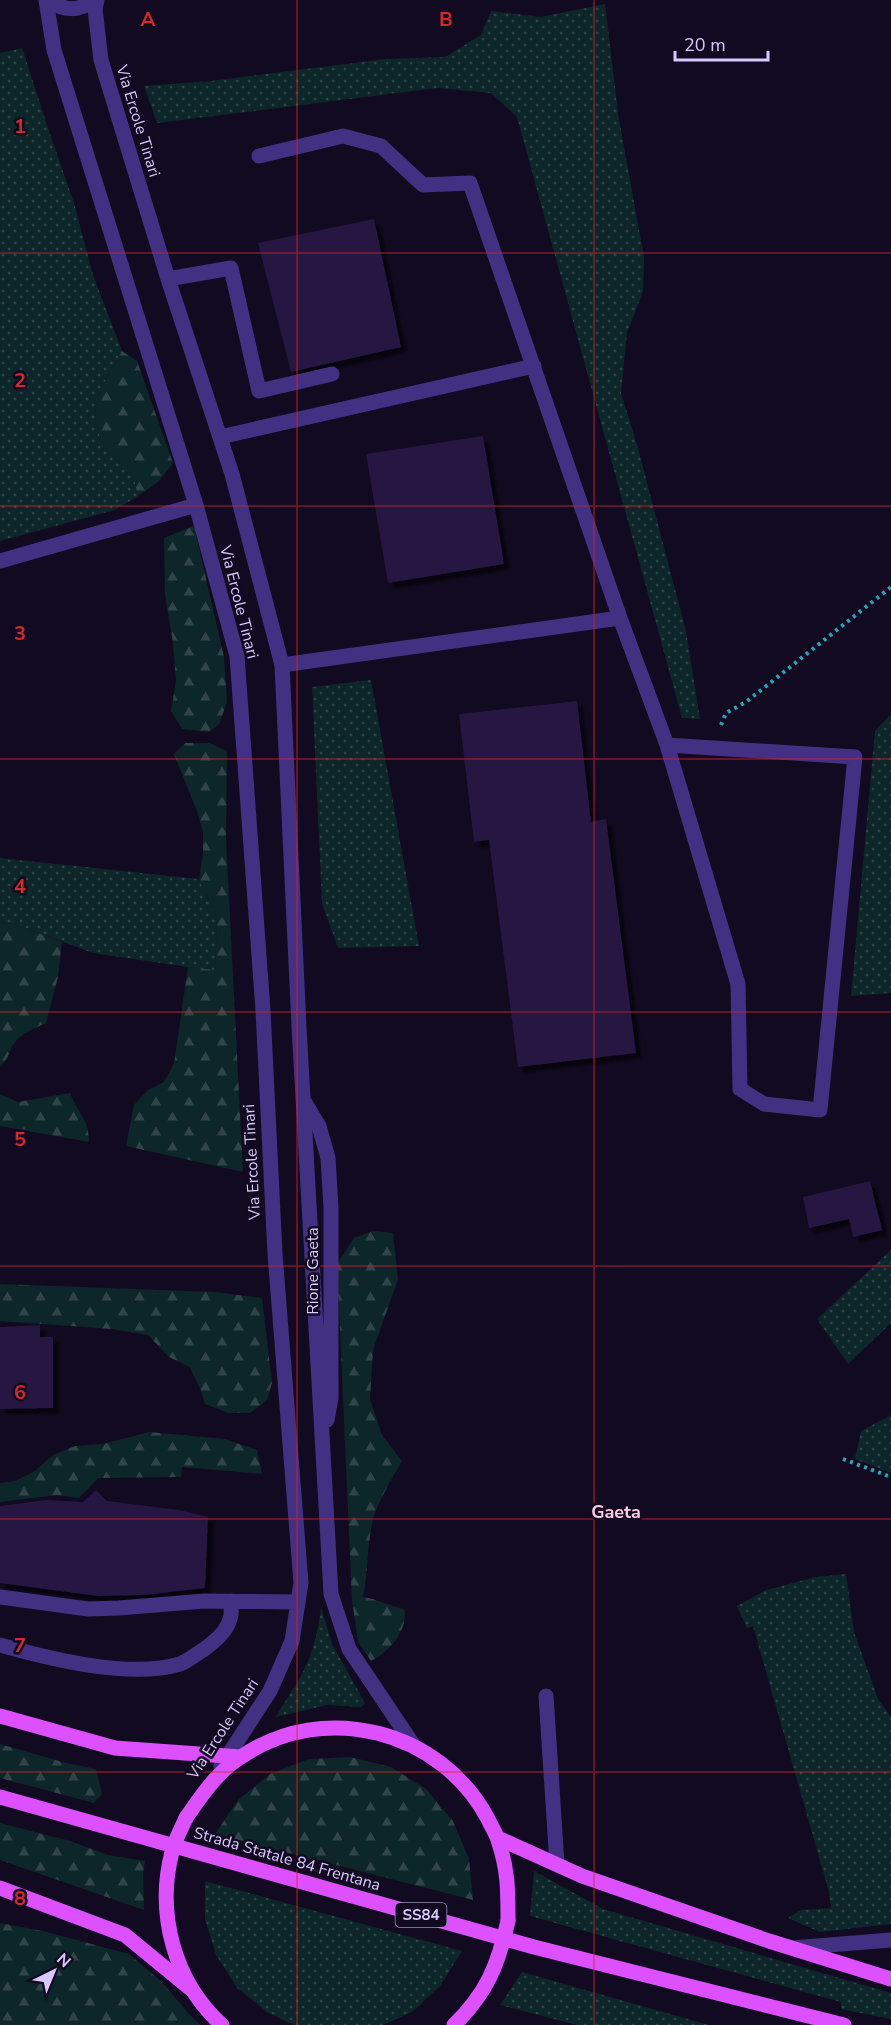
<svg xmlns="http://www.w3.org/2000/svg" width="891" height="2025" viewBox="0 0 891 2025" font-family="'Nunito Sans',sans-serif">
  <defs>
    <pattern id="grass-dots" width="8" height="8" patternUnits="userSpaceOnUse" patternTransform="scale(1.5)"><rect width="8" height="8" fill="#0d262a"/><path d="M2 2h.1M6 6h.1" fill="none" stroke="#30444a" stroke-width="1.8" stroke-linecap="round"/></pattern>
    <pattern id="forest-firs" width="22" height="20" patternUnits="userSpaceOnUse" patternTransform="scale(1.5)"><rect width="22" height="20" fill="#0d262a"/><path d="M5 1l3.5 6h-7zM16 11l3.5 6h-7z" fill="#30444a"/></pattern>
    <filter id="shadow"><feDropShadow dx="5.5" dy="5.5" stdDeviation="1.5" flood-color="#0009"/></filter>
  </defs>
  <rect width="100%" height="100%" fill="#120a20"/>
  <path fill="url(#grass-dots)" d="M605,4l14,116 25,137 -1,34 -16,42 -6,60 17,55 48,183 14,88 -18,-1 -165,-601 -26,-24 -54,-5 -280,35 -13,-37 67,-5 175,-22 59,-2 36,-22 10,-24 50,6z
    M22,48l29,89 23,66 19,72 29,76c-21,37 -42,63 -11,104 6,8 20,13 23,23 2,5 2,13 4,18l-23,14 -115,31v-488z
    M371,680l48,266 -81,2 -16,-45 -10,-216z
    M891,714v279l-40,3 24,-265z
    M0,858l199,21 18,41 -2,51 -122,-18 -75,-28 -18,-3z
    M891,1250v73l-43,41 -31,-45z
    M891,1415v58l-36,-14 6,-28z
    M846,1574l8,58 24,67 13,18v207l-71,8 -32,-14 13,-8 30,-2 -2,-16 -76,-266 -6,2 -10,-22 29,-16 50,-13z
    M321,1607l11,37 33,59 -4,4 -34,-2 -51,12c6,-12 14,-22 20,-33 15,-23 22,-50 25,-77z
    M534,1871l69,38 288,84v26l-50,-10v-7l-311,-86z
    M205,1881l257,70 -22,35 -28,26 -29,13h-89l-27,-13 -30,-24 -21,-33 -11,-36z
    M522,1972l187,53h-132l-77,-20z"/>
  <path fill="url(#forest-firs)" d="M122,351l15,10 36,102 -15,19 -20,14c-2,-5 -2,-13 -4,-18 -3,-10 -17,-15 -23,-23 -31,-41 -10,-67 11,-104z
    M194,526l30,131 3,45 -8,22 -10,8 -27,-3 -11,-18 5,-30 -3,-38 -8,-49 -1,-56z
    M185,743h24l18,8 -1,88 17,333 -117,-26 8,-41 14,-15 16,-8 10,-18 14,-97 27,3 2,-50 -18,-41 4,-25v-22l-6,-21 -23,-57z
    M0,922l18,3 44,17 -4,35 -12,46c-13,6 -25,10 -33,22 -4,7 -5,16 -13,20z
    M70,1093c8,21 19,25 19,49l-89,-16v-32l18,8z
    M373,1231l20,2 5,46 -25,71 -3,49 12,36 20,26c-9,16 -27,45 -30,63 -5,24 -4,49 -9,73 14,2 27,9 41,12 5,21 -16,44 -33,52l-13,-19 -6,-42 -15,-336 17,-26z
    M0,1284l215,8 47,6 10,85 -5,17 -17,13h-21l-24,-9 -4,-13 -11,-24 -21,-10 -21,-22 -36,-6 -112,-8z
    M149,1432l76,7 32,11 5,24 -80,-7 -1,10 -83,1 -19,20 -22,-3 -57,7v-19l15,-2 20,-10 18,-16 22,-9 28,-2z
    M0,1744l66,19 30,6 6,25 -8,9 -94,-25z
    M350,1757l41,10 35,22 27,32 16,38 4,41 -258,-66 23,-34 32,-26 39,-15z
    M0,1823l70,18 38,14 37,6 -2,12 1,37 -144,-50z
    M0,1923l43,8 86,23 33,28 26,31 12,12h-200z"/>
  <path fill="#261542" filter="url(#shadow)" d="M374,219l27,128 -110,25 -33,-129z
    M483,436l21,128 -116,19 -22,-129z
    M577,701l14,121 15,-3 30,234 -118,14 -29,-227 -15,2 -15,-128z
    M870,1181l12,49 -29,7 -4,-18 -40,9 -6,-31z
    M40,1325v12h13v71l-53,1v-82z
    M96,1490l11,11 72,9 29,7 -3,71 -61,7 -46,1 -98,-13v-77l46,-6 37,2z"/>
  <g fill="none" stroke-linecap="round" stroke-linejoin="round">
    <path stroke="#21a8ba" stroke-width="4" stroke-dasharray="3 4.5" stroke-linecap="butt" d="M721,725l5,-12 20,-11 145,-115
      M843,1459l48,18"/>
    <path stroke="#423183" stroke-width="15" d="M46,0l8,50 142,455 41,151 26,354 12,244 26,329 -9,58 -22,50 -49,75
      M49,0c14,11 31,12 44,0
      M97,0l-2,9 6,51 67,219 64,195 50,191 17,362 32,567 18,55 65,97
      M259,156l84,-20 38,10 42,39 47,-2 150,435 47,127 71,239 2,105 24,15 56,6 35,-353 -188,-12
      M168,279l63,-11 28,123 73,-17
      M220,437l314,-71
      M0,561l196,-56
      M282,665l338,-47
      M304,1101l15,25 9,32 3,50v190l-4,22
      M0,1597l88,12 31,-1 85,-7 94,1
      M0,1645c50,14 130,34 180,19 8,-3 16,-10 23,-14 10,-7 24,-19 27,-31 2,-5 1,-12 1,-18
      M546,1696l11,168
      M792,1948l99,-8"/>
    <path stroke="#dd50ff" stroke-width="15" d="M0,1716l115,32 126,9
      M0,1797l534,150 310,78
      M186,1818c16,-23 31,-46 55,-61 83,-57 200,-27 247,62 3,7 8,14 10,21 10,29 10,50 10,81
      M498,1838l84,38 187,65 122,38
      M0,1888l125,47 67,55"/>
    <path stroke="#dd50ff" stroke-width="15" d="M186,1818c-5,11 -11,22 -14,34 -16,61 2,130 50,173
      M454,2025c33,-32 44,-60 54,-104"/>
  </g>
  <path fill="none" stroke="#d62828" stroke-width="1.5" stroke-opacity="0.55" d="M297,0v2025M594,0v2025M0,253h891M0,506h891M0,759h891M0,1012h891M0,1266h891M0,1519h891M0,1772h891"/>
  <g text-anchor="middle" dominant-baseline="central" stroke-width="5" stroke-linejoin="round" paint-order="stroke">
    <rect fill="#120a20" stroke="#9d90bc" stroke-width="1.5" x="395.5" y="1903" width="51" height="24" rx="4.5"/>
    <g font-size="15" font-weight="bold" fill="#d9c9ff">
      <text x="421" y="1915">SS84</text>
    </g>
    <g font-size="16" fill="#d9c9ff" stroke="#120a20">
      <text transform="translate(138 121) rotate(73)">Via Ercole Tinari</text>
      <text transform="translate(239 602) rotate(76)">Via Ercole Tinari</text>
      <text transform="translate(252 1162) rotate(-93)">Via Ercole Tinari</text>
      <text transform="translate(313 1271) rotate(-90)">Rione Gaeta</text>
      <text transform="translate(223 1729) rotate(-57)">Via Ercole Tinari</text>
      <text transform="translate(287 1859) rotate(16)">Strada Statale 84 Frentana</text>
    </g>
    <g font-size="18" font-weight="bold" fill="#ffcbe3" stroke="#120a20">
      <text x="616" y="1512">Gaeta</text>
    </g>
  </g>
  <g font-size="20" text-anchor="middle" font-weight="bold" fill="#d62828" stroke="#120a20" stroke-width="5" stroke-linejoin="round" paint-order="stroke">
    <text x="148" y="26">A</text>
    <text x="446" y="26">B</text>
    <text x="20" y="133">1</text>
    <text x="20" y="387">2</text>
    <text x="20" y="640">3</text>
    <text x="20" y="893">4</text>
    <text x="20" y="1146">5</text>
    <text x="20" y="1399">6</text>
    <text x="20" y="1652">7</text>
    <text x="20" y="1905">8</text>
  </g>
  <g transform="translate(54 1971) rotate(43)" stroke="#120a20" stroke-width="4.5" paint-order="stroke">
  <path d="M0-4.5L10 22L0 15L-10 22Z" fill="#d9c9ff"/>
  <text y="-9" font-size="16" font-weight="bold" text-anchor="middle" fill="#d9c9ff">N</text>
  </g>
  <path d="M675 51v9h93v-9" fill="none" stroke="#d9c9ff" stroke-width="3"/>
  <text x="684" y="51" font-size="18" fill="#d9c9ff" stroke="#120a20" stroke-width="4.5" paint-order="stroke">20 m</text>
</svg>
